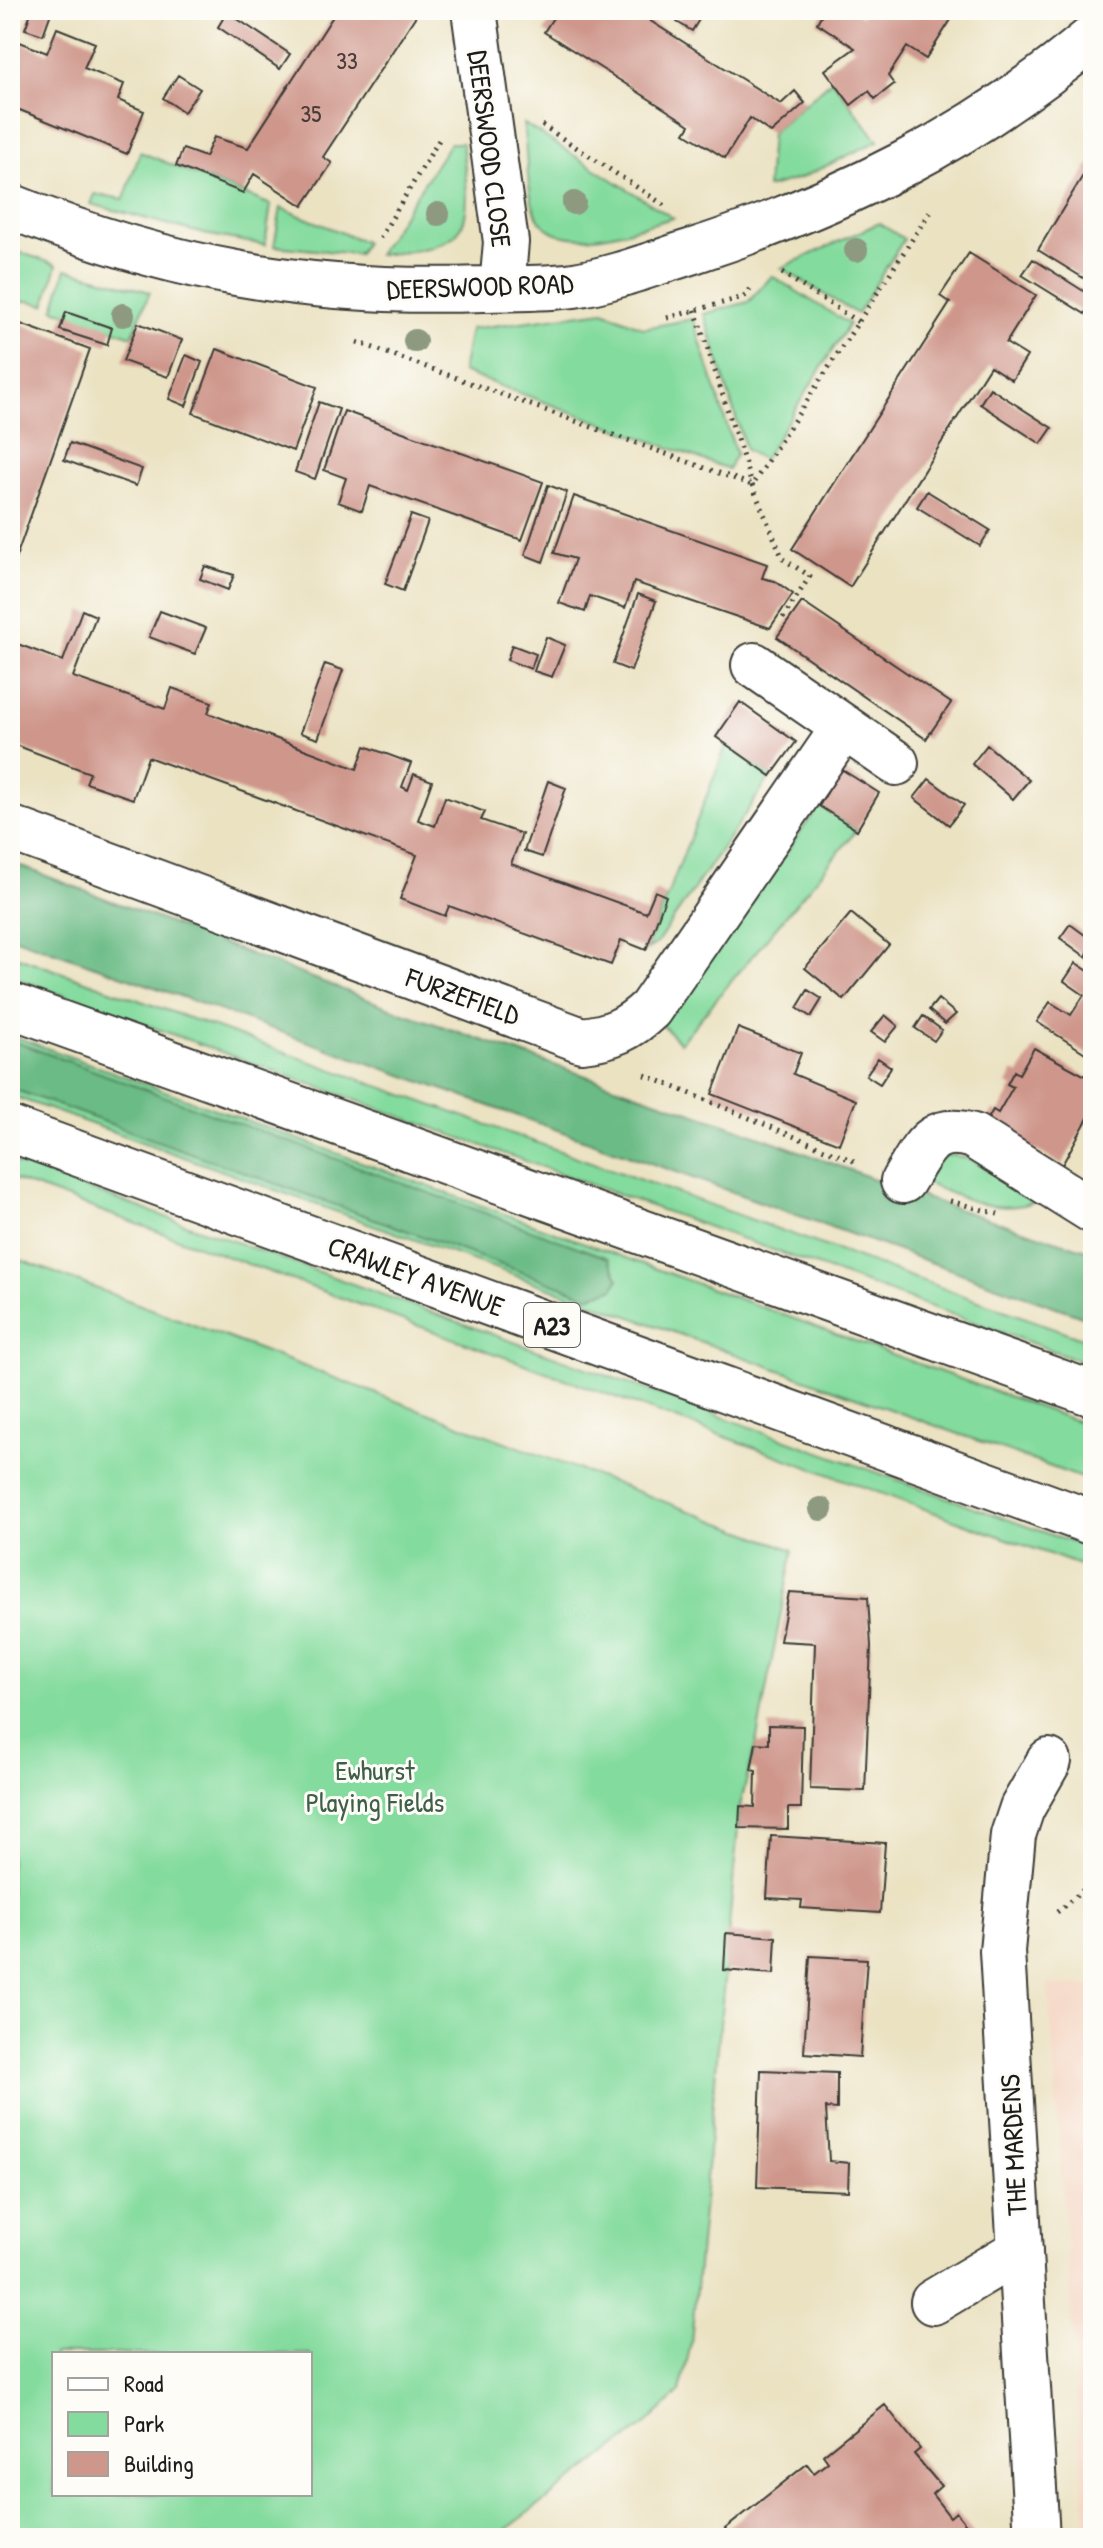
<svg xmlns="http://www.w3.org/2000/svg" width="1103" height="2548" viewBox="0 0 1103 2548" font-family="'Patrick Hand',sans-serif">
  <rect width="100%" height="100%" fill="#fdfcf7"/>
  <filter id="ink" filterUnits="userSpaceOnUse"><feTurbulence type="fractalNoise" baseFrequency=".0125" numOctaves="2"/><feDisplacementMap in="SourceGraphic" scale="16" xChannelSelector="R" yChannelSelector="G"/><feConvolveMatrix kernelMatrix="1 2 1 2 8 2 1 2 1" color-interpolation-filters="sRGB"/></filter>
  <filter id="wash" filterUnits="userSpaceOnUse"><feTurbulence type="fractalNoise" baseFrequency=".006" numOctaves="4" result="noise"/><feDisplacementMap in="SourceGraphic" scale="32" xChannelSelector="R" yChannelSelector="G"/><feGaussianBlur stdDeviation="1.8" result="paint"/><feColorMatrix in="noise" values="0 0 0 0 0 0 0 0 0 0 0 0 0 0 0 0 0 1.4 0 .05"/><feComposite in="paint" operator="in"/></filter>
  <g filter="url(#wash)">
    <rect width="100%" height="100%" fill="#ebe2c2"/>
    <path fill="#f4d3c0" d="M1048,1985l45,1v552h-6z"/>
    <path fill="#84db9e" stroke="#507c5d" stroke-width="2" fill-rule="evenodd" d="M832,80l46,61 -77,37 -34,10 4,-55z
      M523,123l150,95c-38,9 -121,44 -139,-9 -8,-26 -7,-59 -11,-86z
      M450,143h12c11,91 11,103 -85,112z
      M140,152l131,53 -6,40 -61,-11 -113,-30 4,-10 29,5z
      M281,208l84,34 -7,12 -84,-8z
      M879,223l25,16 -47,75 -76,-46z
      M10,249l47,16 -12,40 -16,-4 -19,1z
      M66,269l84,23 -18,44 -78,-27z
      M772,276l77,48 -86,136 -17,-10 -42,-136 44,-12z
      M604,311l40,17 49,-9 43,135 -8,15 -266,-97 8,-43z
      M727,744l44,32 -114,167 -11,7z
      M819,806l38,24 -177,213 -20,-20 69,-90z
      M10,954l1083,388v23l-1083,-389z
      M10,1035l1083,392v55l-1083,-387z
      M954,1155l18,5 68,39c-41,20 -81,-3 -120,-18l22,-25z
      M10,1161l1083,389v20l-1083,-392z
      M10,1256l783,294 -37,193 -16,63 -49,537 -11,49 -31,30 -154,116h-485zM54,2354h256v140h-256z"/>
    <path fill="#6bbb85" stroke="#446c50" stroke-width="2" d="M10,862l388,149 347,120 202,75 146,46v68l-1083,-384z
      M10,1040l598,218 11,21 -6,10 -25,7 -578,-208z"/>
    <g id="blocks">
      <path fill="#cf978c" d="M32,10h20l-9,25 -18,-6z
        M337,10l82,1 -96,146 9,6 -29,43 -49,-32 -11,19 -67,-27 7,-17 22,8 9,-20 34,11z
        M551,10h82l148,94 14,-13 10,12 -34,30 -21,-15 -25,40 -40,-25 5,-8 -146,-93 12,-19z
        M685,10h20l-13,21 -15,-9z
        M824,10h28l10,6 4,-6h79l-1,3 8,5 -26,41 -19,-12 -19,29 6,8 -19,15 -6,-8 -18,14 -26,-35 30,-22 -38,-25z
        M227,12l63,42 -10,15 -62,-42z
        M57,28l38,15 -11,25 40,16 -6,16 26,11 -17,43 -117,-48v-68l37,15z
        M178,75l22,14 -16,23 -21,-14z
        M1093,159v125l-55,-34z
        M969,253l67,42 -30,48 21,13 -15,24 -22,-14 -140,221 -58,-38 158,-246 -10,-7z
        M1033,259l60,38 -8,17 -63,-39z
        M66,312l46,16 -5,17 -47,-15z
        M18,323l72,26 -75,211 -5,-2v-212z
        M138,323l44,17 -14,37 -45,-16z
        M217,349l100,38 -24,64 -100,-38z
        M186,355l16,7 -16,44 -17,-7z
        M990,388l62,40 -11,16 -61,-40z
        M319,402l20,7 -24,70 -20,-7z
        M344,411l199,71 -21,58 -152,-54 -8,25 -24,-9 8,-24 -22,-8z
        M70,443l72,26 -6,17 -72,-26z
        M548,485l19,7 -24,70 -18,-7z
        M927,491l63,39 -10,16 -63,-39z
        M574,496l193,68 -5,14 13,3 18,13 -23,34 -136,-46 -9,26 -35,-12 -5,16 -26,-9 16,-44 -21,-6z
        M411,515l17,6 -25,70 -18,-7z
        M205,566l29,9 -6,15 -28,-11z
        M638,594l18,7 -25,70 -18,-7z
        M802,602l149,101 -25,36 -149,-102z
        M82,610l14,6 -23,61 92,32 7,-21 40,14 -4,11 149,56 8,-23 46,17 -9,24 6,3 6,-16 18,7 -14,39 17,6 10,-29 40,15 -4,8 41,14 -11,30 135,49 9,-22 11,5 -20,54 -25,-10 -10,25 -162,-59 -4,10 -45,-17 17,-44 -269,-98 -15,42 -47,-16 4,-10 -80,-30v-87l5,-13 48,18z
        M160,611l46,17 -11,26 -46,-17z
        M546,637l19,8 -13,32 -18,-6z
        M512,645l24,9 -5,15 -24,-9z
        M325,664l18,6 -25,69 -18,-6z
        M740,702l56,40 -25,34 -55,-39z
        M987,745l42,35 -16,19 -41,-35z
        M841,769l38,24 -22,37 -38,-24z
        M929,779l35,26 -15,20 -35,-27z
        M548,781l18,7 -24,69 -18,-6z
        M851,913l38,32 -45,55 -39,-32z
        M1070,924l23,17 -7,16 -26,-19z
        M1076,963l17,11v84l-56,-36 13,-20 21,13 13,-20 -20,-14z
        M808,990l14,9 -11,18 -14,-9z
        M938,999l18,15 -11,10 -16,-14z
        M885,1015l13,11 -13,16 -14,-10z
        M923,1016l19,14 -8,11 -19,-13z
        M738,1028l63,25 -8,21 63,26 -17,44 -127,-50z
        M1034,1048l59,32v29l-31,56 -76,-43 7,-12 5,3 15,-26 -6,-3 7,-13 5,3z
        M878,1058l13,9 -11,17 -14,-9z
        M789,1592l79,5 3,49 -6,145 -55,-2 5,-146 -35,-2z
        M769,1725l34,1 -2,82h-13v21l-49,-1 1,-22 15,1 1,-36 -5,-1 5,-27 13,1z
        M771,1836l114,7 -5,70 -79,-5 1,-8 -35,-2z
        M726,1933l50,4 -2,37 -50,-4z
        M810,1956l57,3 -7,98 -56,-4z
        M761,2070l76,3v36l-11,-1 3,53 20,2 -1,28 -91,-4z
        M885,2405l35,44 -6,5 27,32 -9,8 18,23 6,-5 21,26h-245l-7,-9 82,-65 7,9 14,-11 -5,-7z"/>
    </g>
  </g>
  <g filter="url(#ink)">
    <use href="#blocks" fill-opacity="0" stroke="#3b3a35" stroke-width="2"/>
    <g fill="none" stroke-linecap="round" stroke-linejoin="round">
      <defs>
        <path id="minor" d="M474,10l32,232 -4,46
          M10,206c160,65 301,89 473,83 30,-1 61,0 91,-4 39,-6 78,-21 116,-33 149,-48 283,-114 403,-215
          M754,665l142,98
          M10,828l572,212c29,-3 47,-11 68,-31l194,-282
          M903,1181c20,-31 27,-58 70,-45l120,75
          M933,2302l87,-52
          M1037,2538l-35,-587 11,-116 9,-27 27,-47"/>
        <path id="major" d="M10,1005l1083,389
          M10,1129l1083,394"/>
      </defs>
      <use href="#minor" stroke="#3b3a35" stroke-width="48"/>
      <use href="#major" stroke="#3b3a35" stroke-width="48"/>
      <path stroke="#3b3a35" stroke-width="5" stroke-dasharray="2 6" stroke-linecap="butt" d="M542,125l122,80
        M380,238l59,-98
        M782,273l76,49
        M695,310l57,175 31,74 27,17 -30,47
        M667,318l77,-21 9,-11
        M357,342l395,143 180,-276
        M645,1075l211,87
        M950,1201l48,13
        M1057,1912l36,-30"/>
      <use href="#minor" stroke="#fff" stroke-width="44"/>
      <use href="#major" stroke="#fff" stroke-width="44"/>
    </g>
    <g fill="#8d9a80">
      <circle cx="574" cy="203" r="12"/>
      <circle cx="438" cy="214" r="12"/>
      <circle cx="856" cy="250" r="12"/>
      <circle cx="123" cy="315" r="12"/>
      <circle cx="415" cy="341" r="12"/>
      <circle cx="821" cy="1509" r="12"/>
    </g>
  </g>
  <g text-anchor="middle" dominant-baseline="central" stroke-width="6" stroke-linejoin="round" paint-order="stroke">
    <g font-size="24" fill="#493b38">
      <text x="347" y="60">33</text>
      <text x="311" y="113">35</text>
    </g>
    <rect fill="#fdfcf7" stroke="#605f5e" stroke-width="2" x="524" y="1303" width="56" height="44" rx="6"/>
    <g font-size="26" font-weight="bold" fill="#1c1c1c">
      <text x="552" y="1325">A23</text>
    </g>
    <g font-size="28" fill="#1c1c1c" stroke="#fdfcf7">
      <text transform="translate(490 149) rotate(83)">DEERSWOOD CLOSE</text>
      <text transform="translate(480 286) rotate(-2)">DEERSWOOD ROAD</text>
      <text transform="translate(463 996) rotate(20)">FURZEFIELD</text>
      <text transform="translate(416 1276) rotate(20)">CRAWLEY AVENUE</text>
      <text transform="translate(1013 2145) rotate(-93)">THE MARDENS</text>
    </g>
    <g font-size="28" fill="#405f4a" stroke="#fdfcf7">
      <text x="375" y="1770">Ewhurst<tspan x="375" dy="32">Playing Fields</tspan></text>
    </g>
  </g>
  <rect width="1103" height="2548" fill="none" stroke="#fdfcf7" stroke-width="40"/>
  <rect x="52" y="2352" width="260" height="144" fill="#fdfcf7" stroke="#a3a29f" stroke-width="2"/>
  <rect x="68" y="2378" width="40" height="12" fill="#ffffff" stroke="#a3a29f" stroke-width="2"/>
  <text x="124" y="2392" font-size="24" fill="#1c1c1c">Road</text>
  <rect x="68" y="2412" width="40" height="24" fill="#84db9e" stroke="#a3a29f" stroke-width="2"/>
  <text x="124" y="2432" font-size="24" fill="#1c1c1c">Park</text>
  <rect x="68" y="2452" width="40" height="24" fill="#cf978c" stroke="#a3a29f" stroke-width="2"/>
  <text x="124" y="2472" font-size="24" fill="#1c1c1c">Building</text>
</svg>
